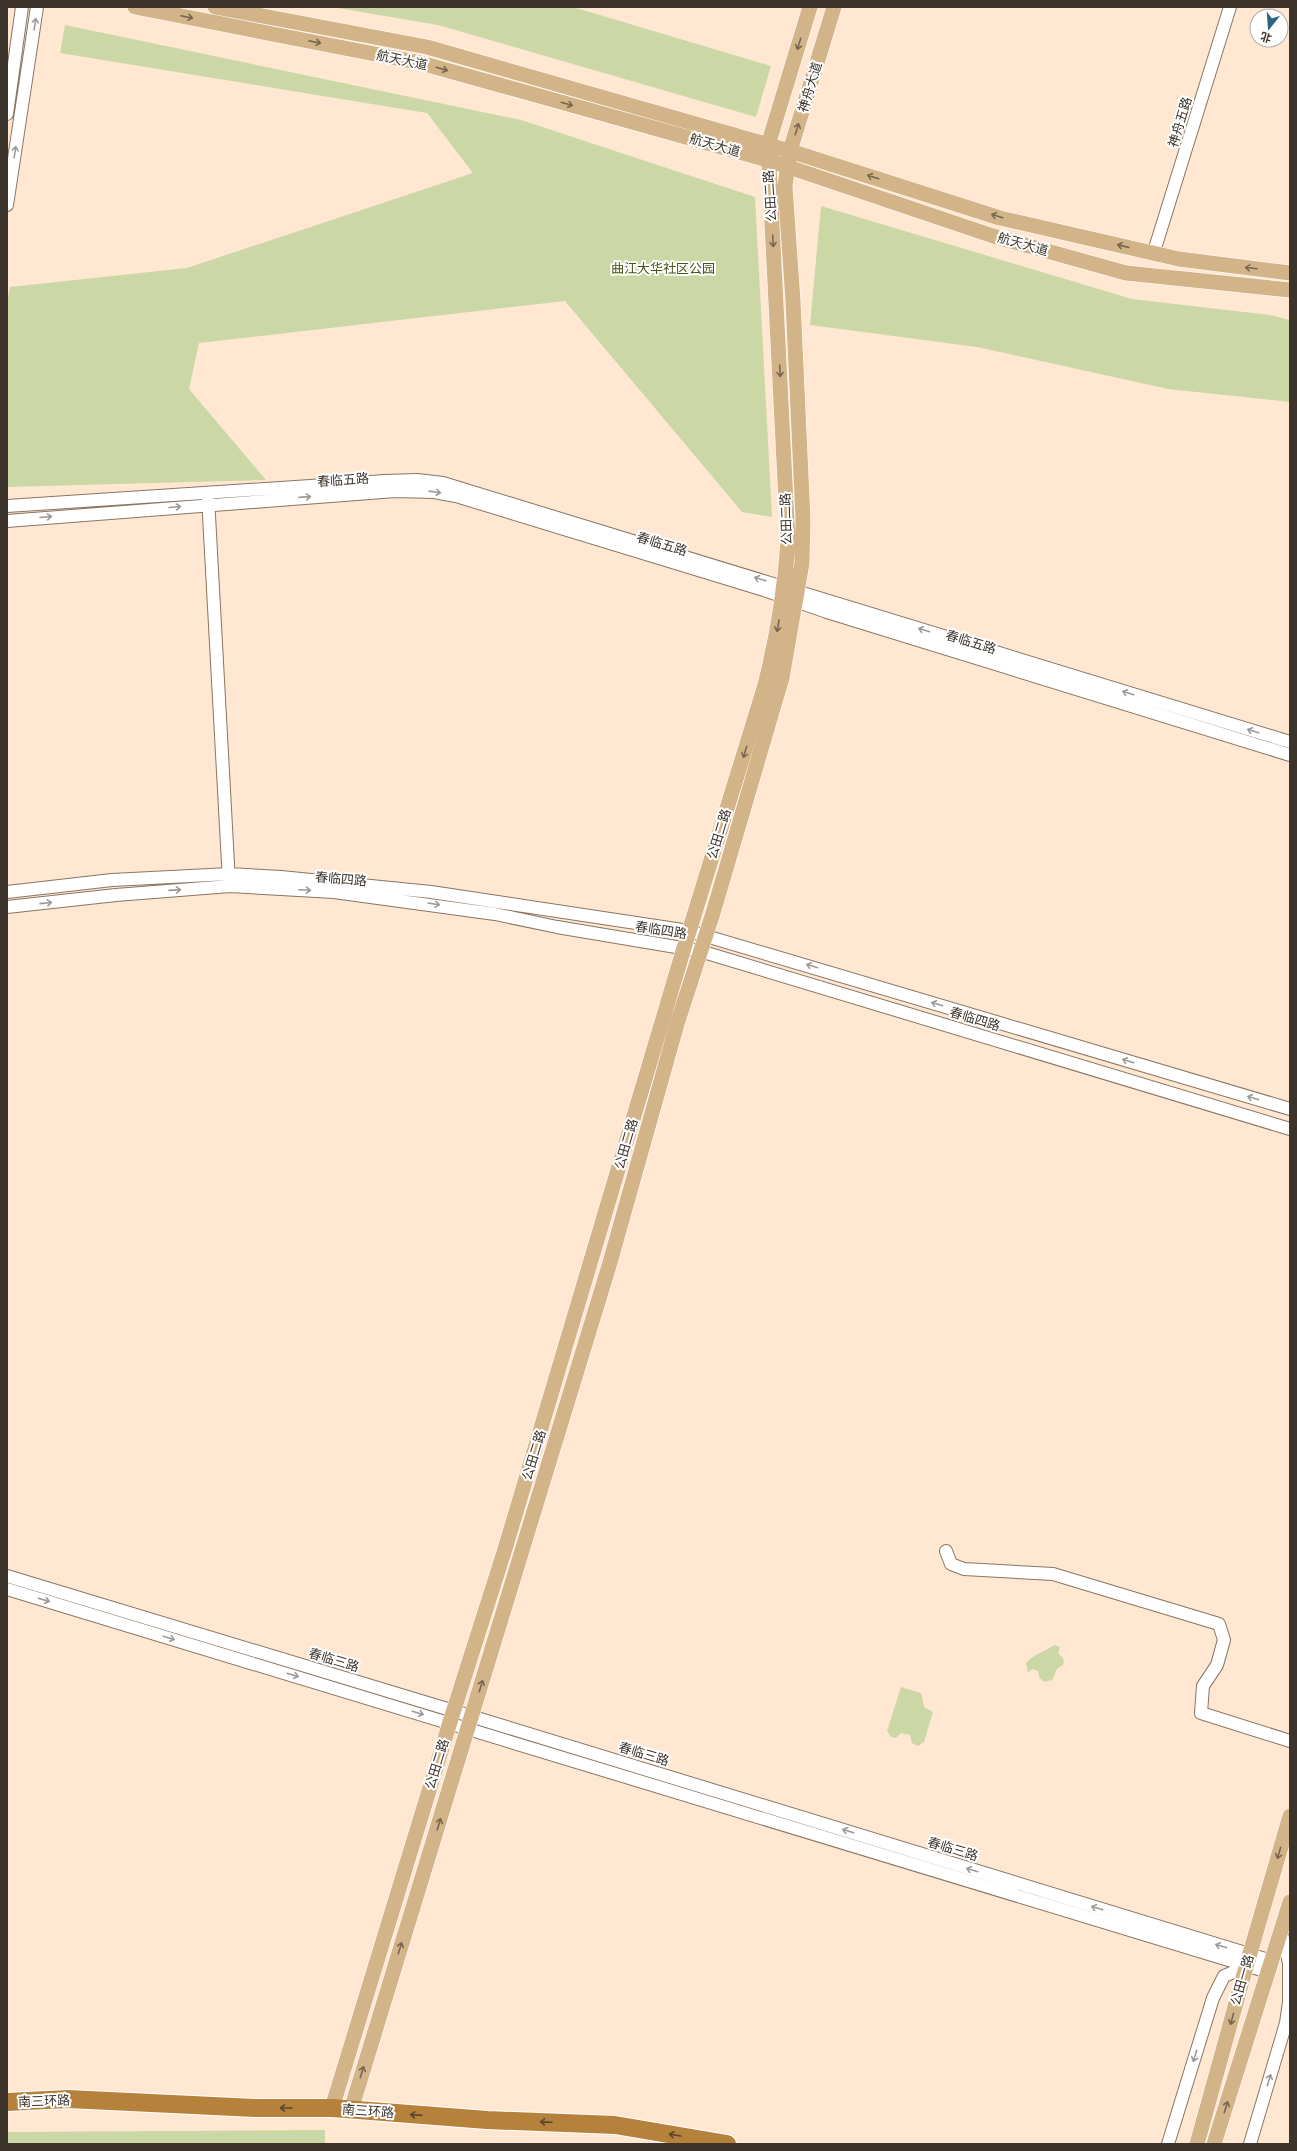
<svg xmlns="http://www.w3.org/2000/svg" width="1297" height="2151" viewBox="0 0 1297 2151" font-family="Helvetica,'Noto Sans SC',sans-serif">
  <rect width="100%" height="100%" fill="#ffe7d2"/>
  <path fill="#cbd8a6" d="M332,7h241l198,59 -15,51 -318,-92z
    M65,25l456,95 234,77 17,320 -30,-5 -177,-211 -366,42 -10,46 77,91 -259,7v-185l3,-15 177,-19 286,-95 -46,-60 -367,-60z
    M821,206l311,93 138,16 20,5v82l-122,-13 -191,-42 -167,-22z
    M1054,1645l6,2 -2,6 5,5 1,6 -7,5 -5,11 -8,2 -5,-5 -1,-6 -6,-2 -4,4 -2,-10c7,-9 19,-11 28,-18z
    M901,1687l20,6 3,14 9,5 -9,30 -6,4 -6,-3 -2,-8 -9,-2 -5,5 -5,-1 -4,-6z
    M325,2130v14h-318v-12z"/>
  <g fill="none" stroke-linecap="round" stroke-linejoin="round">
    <defs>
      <path id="minor" d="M7,114l15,-107
        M7,205l30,-198
        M1156,245l74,-238
        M208,497l21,385
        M7,506l378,-25 32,-1 26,3 847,259
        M7,521l388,-30 39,1 22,4 308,94 63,22 463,143
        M7,892l105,-12 117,-6 52,3 150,15 258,39 601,178
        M7,907l109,-12 114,-9 104,6 161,22 62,13 143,24 590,178
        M946,1551l5,13 13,5 89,5 166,50 5,16 -7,25 -14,21 -2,27 89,28
        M7,1576l447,135 818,250
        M7,1589l1261,383
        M1168,2144l45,-146 11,-22 22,-9
        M1250,2144l36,-121 3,-21v-39l-8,-33"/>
      <path id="major" d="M135,7l286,56 347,97 225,76 133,37 164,17
        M215,7l212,40 363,104 210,67 179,41 111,14
        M332,2108l118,-386 55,-173 179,-601 81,-263c12,-48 20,-95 23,-144l-20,-396 42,-138
        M351,2110l258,-844 68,-242 36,-111 69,-235 20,-115 1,-44 -10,-218 -8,-115 5,-35 44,-144
        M1197,2144l49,-177 44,-151
        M1214,2144l76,-242"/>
      <path id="highway" d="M7,2102l61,-3 187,9h77l155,12 128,5 112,19"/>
    </defs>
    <use href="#minor" stroke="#8a7562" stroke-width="14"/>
    <use href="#major" stroke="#fff" stroke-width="16"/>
    <use href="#highway" stroke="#fff" stroke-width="20"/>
    <use href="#minor" stroke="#fff" stroke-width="12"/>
    <use href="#major" stroke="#d3b489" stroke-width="15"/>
    <use href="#highway" stroke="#b6823b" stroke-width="18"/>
  </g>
  <defs><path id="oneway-shaft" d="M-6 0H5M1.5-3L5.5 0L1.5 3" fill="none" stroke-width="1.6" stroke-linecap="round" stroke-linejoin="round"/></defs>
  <g stroke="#786750">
    <use href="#oneway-shaft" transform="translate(187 17) rotate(11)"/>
    <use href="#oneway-shaft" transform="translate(315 42) rotate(11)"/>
    <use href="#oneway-shaft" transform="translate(799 44) rotate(107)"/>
    <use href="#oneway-shaft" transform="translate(442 69) rotate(16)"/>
    <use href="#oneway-shaft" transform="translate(567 104) rotate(16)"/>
    <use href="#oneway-shaft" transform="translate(797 129) rotate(-73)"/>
    <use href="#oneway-shaft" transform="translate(873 177) rotate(-162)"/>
    <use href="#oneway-shaft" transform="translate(997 216) rotate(-163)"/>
    <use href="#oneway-shaft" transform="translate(773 241) rotate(87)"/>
    <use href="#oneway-shaft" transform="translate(1123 246) rotate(-167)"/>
    <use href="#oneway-shaft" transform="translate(1251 268) rotate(-173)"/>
    <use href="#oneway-shaft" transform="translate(780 371) rotate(87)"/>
    <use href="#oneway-shaft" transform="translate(778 626) rotate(100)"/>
    <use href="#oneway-shaft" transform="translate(745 752) rotate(107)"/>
    <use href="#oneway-shaft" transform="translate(481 1686) rotate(-73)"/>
    <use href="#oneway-shaft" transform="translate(439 1824) rotate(-73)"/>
    <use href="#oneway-shaft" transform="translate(1279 1853) rotate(106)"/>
    <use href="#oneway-shaft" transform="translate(400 1948) rotate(-73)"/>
    <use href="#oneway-shaft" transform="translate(1232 2019) rotate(105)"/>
    <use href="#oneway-shaft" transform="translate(362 2072) rotate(-73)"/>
    <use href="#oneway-shaft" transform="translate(1226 2107) rotate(-73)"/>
  </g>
  <g stroke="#9e9994">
    <use href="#oneway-shaft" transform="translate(35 24) rotate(-81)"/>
    <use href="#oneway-shaft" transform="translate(15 152) rotate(-81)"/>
    <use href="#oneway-shaft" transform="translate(435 492) rotate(8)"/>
    <use href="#oneway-shaft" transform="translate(305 497) rotate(-4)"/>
    <use href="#oneway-shaft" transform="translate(175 507) rotate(-5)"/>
    <use href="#oneway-shaft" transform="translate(46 517) rotate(-5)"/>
    <use href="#oneway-shaft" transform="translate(760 579) rotate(-163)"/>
    <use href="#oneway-shaft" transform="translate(924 630) rotate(-163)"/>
    <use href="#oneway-shaft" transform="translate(1128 693) rotate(-163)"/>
    <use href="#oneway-shaft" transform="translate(1253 731) rotate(-163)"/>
    <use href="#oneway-shaft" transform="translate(175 890) rotate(-4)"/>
    <use href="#oneway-shaft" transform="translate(305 890) rotate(3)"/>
    <use href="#oneway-shaft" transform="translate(46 903) rotate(-6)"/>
    <use href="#oneway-shaft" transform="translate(434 904) rotate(9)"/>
    <use href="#oneway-shaft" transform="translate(812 966) rotate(-163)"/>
    <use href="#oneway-shaft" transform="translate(937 1004) rotate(-163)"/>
    <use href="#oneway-shaft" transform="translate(1128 1061) rotate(-163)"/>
    <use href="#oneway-shaft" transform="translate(1253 1098) rotate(-163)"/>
    <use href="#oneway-shaft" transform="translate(44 1600) rotate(16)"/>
    <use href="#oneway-shaft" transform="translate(169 1638) rotate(17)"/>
    <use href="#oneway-shaft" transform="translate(293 1675) rotate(17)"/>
    <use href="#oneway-shaft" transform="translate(418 1713) rotate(17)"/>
    <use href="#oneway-shaft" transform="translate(848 1831) rotate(-163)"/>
    <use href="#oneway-shaft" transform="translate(972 1870) rotate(-163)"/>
    <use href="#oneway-shaft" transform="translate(1097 1908) rotate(-163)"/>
    <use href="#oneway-shaft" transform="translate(1221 1946) rotate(-163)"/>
    <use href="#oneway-shaft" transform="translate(1195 2056) rotate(107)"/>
    <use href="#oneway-shaft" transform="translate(1269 2080) rotate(-73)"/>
  </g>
  <g stroke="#5a472e">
    <use href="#oneway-shaft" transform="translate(286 2108) rotate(180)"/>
    <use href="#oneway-shaft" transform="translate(416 2115) rotate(-176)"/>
    <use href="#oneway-shaft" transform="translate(546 2122) rotate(-178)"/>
    <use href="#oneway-shaft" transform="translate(675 2135) rotate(-170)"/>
  </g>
  <g text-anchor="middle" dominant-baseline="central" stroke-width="4" stroke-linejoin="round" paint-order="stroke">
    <g font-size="13" fill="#3c332a" stroke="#fff">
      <text transform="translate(402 60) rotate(12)">航天大道</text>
      <text transform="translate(810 87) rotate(-73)">神舟大道</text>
      <text transform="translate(1180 122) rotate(-73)">神舟五路</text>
      <text transform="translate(715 145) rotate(16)">航天大道</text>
      <text transform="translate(770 196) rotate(-94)">公田二路</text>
      <text transform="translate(1023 244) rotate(16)">航天大道</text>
      <text transform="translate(343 480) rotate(-4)">春临五路</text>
      <text transform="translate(786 519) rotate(-92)">公田二路</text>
      <text transform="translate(662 544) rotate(17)">春临五路</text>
      <text transform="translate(971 642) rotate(17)">春临五路</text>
      <text transform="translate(719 834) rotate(-73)">公田二路</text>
      <text transform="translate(341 879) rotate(5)">春临四路</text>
      <text transform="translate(661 930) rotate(9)">春临四路</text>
      <text transform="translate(975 1019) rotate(17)">春临四路</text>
      <text transform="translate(626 1144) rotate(-74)">公田二路</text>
      <text transform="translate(534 1455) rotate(-73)">公田二路</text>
      <text transform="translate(334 1660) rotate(17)">春临三路</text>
      <text transform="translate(644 1754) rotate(17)">春临三路</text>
      <text transform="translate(437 1764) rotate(-73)">公田二路</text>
      <text transform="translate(953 1849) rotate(17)">春临三路</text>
      <text transform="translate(1242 1980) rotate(-74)">公田一路</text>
      <text transform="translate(44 2101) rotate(-2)">南三环路</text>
      <text transform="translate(368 2111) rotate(4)">南三环路</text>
    </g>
    <g font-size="13" fill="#475311" stroke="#fff">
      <text x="663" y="268">曲江大华社区公园</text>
    </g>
  </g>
  <rect width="1297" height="2151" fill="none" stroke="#3c332a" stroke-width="16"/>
  <g transform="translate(1269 28) rotate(197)"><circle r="19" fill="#ffffff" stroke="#b1adaa"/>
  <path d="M0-3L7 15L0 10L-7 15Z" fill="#2a647d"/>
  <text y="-6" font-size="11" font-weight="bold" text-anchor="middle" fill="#3c332a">北</text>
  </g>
</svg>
